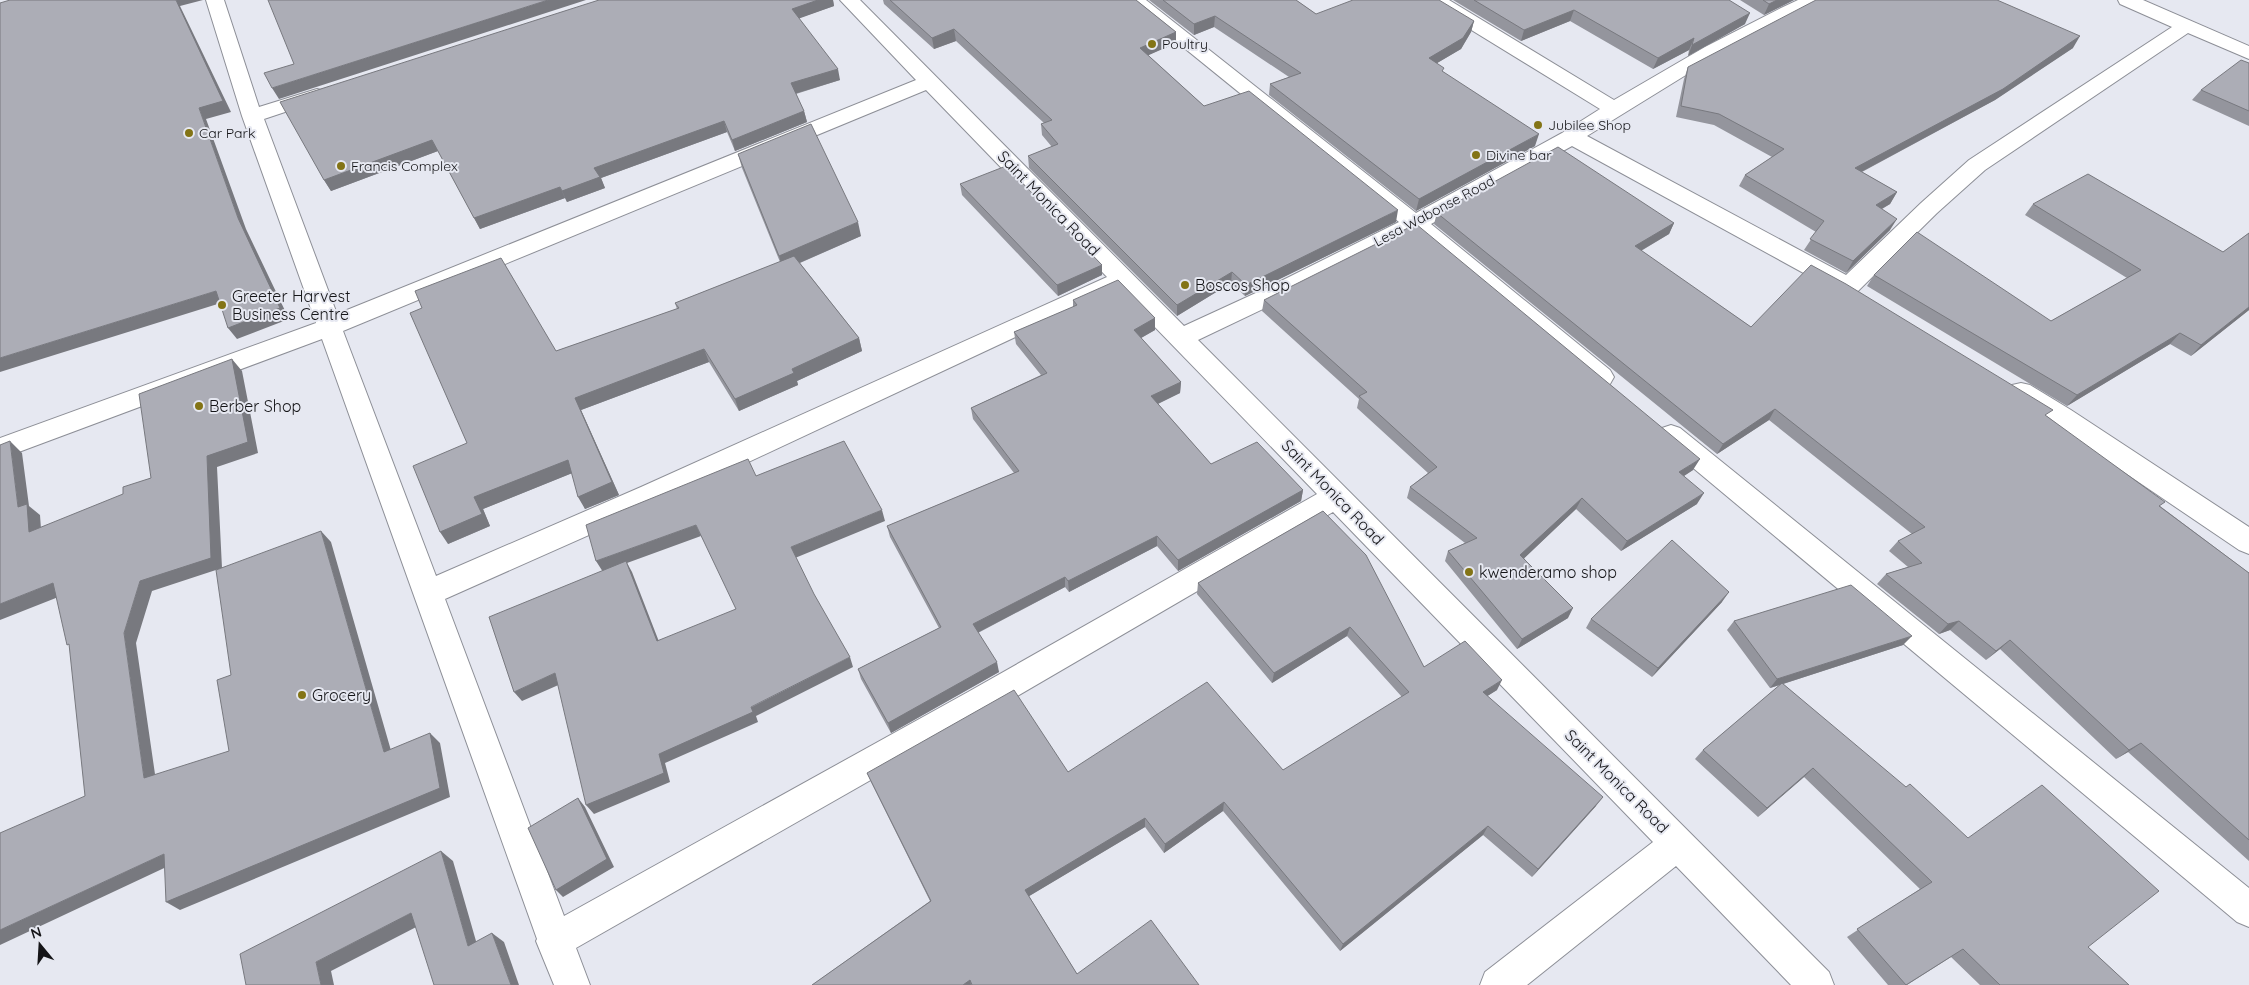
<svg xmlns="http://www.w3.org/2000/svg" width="2249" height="985" viewBox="0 0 2249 985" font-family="Quicksand,sans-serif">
  <rect width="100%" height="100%" fill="#e6e8f1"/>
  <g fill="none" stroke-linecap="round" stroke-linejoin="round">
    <defs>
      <path id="street" d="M206,0h18l35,107 58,-18 7,2 3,4 -3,4 -60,20 73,195 579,-234 -76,-80h20l324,326 87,-40 128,-64 -274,-222h21l270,213 146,-80 38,-24 -171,-105 -2,-4h22l165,100 91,-53 76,-39 17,-8h24l-2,4 -126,66 -107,66 259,139 75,-72 48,-43 203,-133 -52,-23 -2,-4h25l106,46v13l-61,-26 -203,137 -48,43 -81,80 -8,2 -8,-2 -268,-147 -141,78 179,146 4,7 -4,7 -9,2 -9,-2 -179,-151 -125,64 -90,43 631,632 5,13h-43l-115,-119 -149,119h-47l5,-13 168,-130 -320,-330 -343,200 -414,236 14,37h-36l-18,-44 1,-2 -215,-600 -322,120v-21l316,-115 -74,-207zM926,90l181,187 -466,210 -205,89 -93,-245zM1118,289l199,205 -349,198 -404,224 -119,-317 216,-96z
        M2021,383l9,2 41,25 178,117v27l-10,-4 -186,-126 -41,-25 -4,-7 4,-7z
        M1671,425l9,3 569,460v39l-12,-5 -575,-480 -4,-7 4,-7z"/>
    </defs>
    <use href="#street" stroke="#8d8f97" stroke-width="2"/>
    <use href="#street" fill="#fff" fill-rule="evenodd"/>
  </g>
  <path fill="#94959d" d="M599,0h234l1,6 -35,12 41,62 -44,14 8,17 3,11 -72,29 -8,-19 -126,46 4,10 -38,14 -2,-4 -85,31 -42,-78 -107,40 -7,-11z
    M883,0h253l40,32v11l-28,12 56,51 192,116 -151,74 -14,-13 -54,33 -148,-148 -1,-12 24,-9 -10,-12 -1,-11 3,-1 -88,-82 -22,8 -50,-45z
    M1149,0h147l20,14 158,7 -3,11 -10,17 -24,14 6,9 92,74 -119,65 -147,-116 1,-11 19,-7 -75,-50 -20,8z
    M1453,0h276l16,24 -57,32 1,-6 -36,19 -83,-48 -49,20z
    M1740,0h54l-30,15z
    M2073,48l-78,52 -133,72 35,20 -7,12 -8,5 8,21 -44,43 -42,-23 12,-18 -77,-46 6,-11 27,-18 -58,-32 -38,-8 8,-38 4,-12z
    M2249,63v63l-57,-26 9,-10z
    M738,154l123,82 -61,27 59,75 3,13 -65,30 1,4 -59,26 -30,-49 -128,48 38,85 -34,14 -13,-36 -89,36 7,17 -42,18 19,-101 89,-92 121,-42 -2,-6 105,-41 -38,-94z
    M960,184l142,81v10l-44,21 -96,-101z
    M2033,204l190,48 26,-19v77l-58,46 -21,-12 -103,62 -200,-120 7,-11 177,46 76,-43 -102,-63z
    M1437,213l237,10 -5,11 -28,17 110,76 296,89 113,90 89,67v288l-121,-109 -12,7 -116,-110 -14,11 -36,-30 -11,4 -62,-50 9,-10 22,-7 -19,-16 9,-10 14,-7 -143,-114 -52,34 -283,-230z
    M1073,300l82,18v12l-14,8 40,44 -1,11 -22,11 53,60 92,26 -2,11 -123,70 -21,-25 -88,46 -4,-5 -87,46 21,39 -108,61 -30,-54 -3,-10 81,-41 -49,-91 -3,-11 127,-53 -41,-54 -2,-11 70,-33 -25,-31 -2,-12 59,-25z
    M1264,300l429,170 -9,6 13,28 -76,47 -45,-42 -52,49 44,60 -51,31 -72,-88 3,-10 17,-8 -58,-45 3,-11 18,-14 -71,-65 2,-9 -97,-88z
    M1323,511l101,156 73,23 -10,6 109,110 -64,71 -49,-42 -143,116 -117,-140 -59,42 -19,-26 -116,69 48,78 122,11h-387l118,-84 -59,-119 -4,-9 416,-3 119,-73 -55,-61 -75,47 -75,-89 1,-11z
    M1722,602l-70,75 -66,-49 5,-9z
    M1734,621l169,24 -120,39 305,263 41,38h-149l-29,-28 -44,28h-19l-41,-48 73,-48 -116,-112 -46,40 -63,-58 8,-9 77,-65 -10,3 -43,-58z"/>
  <path fill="#78797f" d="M176,0h27l-23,6 51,106 -25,7 40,110 43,90 -52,20 -9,-11 10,-110 -39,-110z
    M548,0h38l-307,99 -7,-11z
    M818,0h15l1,6 -39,14 -3,-11z
    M1777,0h17l-30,15 5,-11z
    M1574,10l-4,11 -49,20 3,-11z
    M1750,13l-5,11 -57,32 4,-11z
    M1215,16l-1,11 -20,8v-11z
    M1474,21l-3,11 -10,17 -34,20 2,-11z
    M954,29l2,12 -22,8 -2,-11z
    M1176,32v11l-36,16v-11z
    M2080,36l-7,12 -78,52 -147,79 7,-11z
    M1694,38l-5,12 -36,19 5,-11z
    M838,69l2,11 -46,14 -3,-11z
    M804,111l3,11 -72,29 -3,-11z
    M724,121l3,11 -126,46 4,10 -38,14 -5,-11 32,-23z
    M1539,134l-4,12 -119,65 3,-12z
    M432,140l6,11 -107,40 -7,-11z
    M560,187l5,11 -85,31 -6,-11z
    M1897,192l-7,12 -21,12 7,-11z
    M1398,210l-2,12 -151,74 1,-11z
    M1897,219l-7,11 -44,43 7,-12z
    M858,222l3,14 -78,34 -4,-14z
    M1674,223l-5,11 -39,23 5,-11z
    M1102,265v10l-44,21 -1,-11z
    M1232,272l-1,11 -54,33v-11z
    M216,291l8,11 -224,70v-14z
    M2249,307v3l-58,46 10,-11z
    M1155,318v12l-21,12v-12z
    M2180,333l-10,11 -103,62 10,-11z
    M859,338l3,13 -65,30 1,4 -59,26 -4,-12 57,-30z
    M704,349l5,13 -128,48 38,85 -34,14 -7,-12 -3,-99z
    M232,359l10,12 16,82 -41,14 5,101 -70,23 -16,52 21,145 -13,-10 -20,-145 16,-52 67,-125z
    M1181,382l-1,11 -29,14v-11z
    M1775,409l-6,11 -52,34 6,-10z
    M10,441l12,12 7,53 11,9 2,28 -13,-11 -11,-25z
    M1700,459l-7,11 -20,13 6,-11z
    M568,460l7,12 -92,37 7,17 -42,18 -8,-12 34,-35z
    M1303,490l-2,11 -123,70v-11z
    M1704,493l-7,11 -76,47 6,-10z
    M1582,498l-6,11 -60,57 4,-11z
    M882,510l3,11 -90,37 -4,-11z
    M696,525l5,11 -74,27 5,9 31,80 -60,-80 -7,-11z
    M321,531l10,11 63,219 -10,-9z
    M1157,536v10l-88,46 -1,-11z
    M1065,577v10l-90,47 -2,-10z
    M53,583l13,11 -66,26v-16z
    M1729,592l-7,10 -70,75 6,-9z
    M1573,608l-5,10 -51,31 5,-10z
    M1959,621l-9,9 -11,4 9,-10z
    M1350,627l-3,9 -75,47 2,-10z
    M1912,636l-9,9 -133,43 7,-9z
    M2010,640l-10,9 -14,11 10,-9z
    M850,657l3,10 -97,49 2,6 -93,41 5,19 -76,32 -8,-9 73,-51z
    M997,662l2,10 -108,61 -3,-10z
    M555,673l8,10 -41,18 -8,-9z
    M1502,680l-5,10 -19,12 5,-10z
    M430,733l10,10 10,54 -270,113 -14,-8z
    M2141,743l-13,9 -12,7 13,-9z
    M1813,768l-9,9 -46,40 9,-9z
    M1603,797l-7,9 -64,71 6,-8z
    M578,798l7,9 29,60 -51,30 -7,-7z
    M1224,802l-1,9 -59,42 1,-9z
    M1145,818v9l-119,71 -1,-8z
    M1488,826l-5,9 -143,116 3,-7z
    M441,851l12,10 27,94 -12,-9z
    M164,854l13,8 -177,83v-15z
    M411,913l13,10 -93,48 3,14h-13l-5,-23z
    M492,933l12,9 15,43h-8z
    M970,980l1,5h-8z"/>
  <path fill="#acadb6" stroke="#78797f" d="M10,0h166l47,101 -24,7 39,110 42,90 -52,20 -12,-37 -216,67v-355z
    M268,0h280l-276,88 -8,-15 30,-9z
    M599,0h219l-26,9 46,60 -47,14 13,28 -72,29 -8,-19 -130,47 6,9 -38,14 -2,-4 -86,31 -42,-78 -108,40 -44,-78z
    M890,0h246l40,32 -36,16 64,58 45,-15 149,119 -152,75 -14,-13 -55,33 -149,-149 30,-12 -17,-20 11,-4 -98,-91 -22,9z
    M1163,0h133l20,14 37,-14h86l35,21 -11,17 -34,20 15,10 -2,3 97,63 -120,65 -149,-115 31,-11 -86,-57 -21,8z
    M1474,0h255l21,13 -58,32 2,-7 -36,20 -84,-48 -50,20z
    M1763,0h14l-8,4z
    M1816,0h181l83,36 -77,53 -148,79 42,24 -21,13 21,14 -44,42 -43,-22 14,-18 -79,-46 39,-26 -65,-35 -38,-8 7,-39z
    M2241,60l8,3v48l-48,-21z
    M811,124l47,98 -79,34 -41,-102z
    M1558,147l116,76 -39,23 116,81 60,-62 35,19 207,126 -8,5 120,87 -6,4 90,67v267l-108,-97 -12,7 -119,-110 -14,11 -37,-30 -11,3 -62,-50 36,-11 -24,-22 27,-14 -150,-118 -52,35 -286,-231z
    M1006,166l96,99 -45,20 -97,-101z
    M2088,174l135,78 26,-19v74l-48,38 -21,-12 -103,62 -203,-120 43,-43 134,89 90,-51 -108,-66z
    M1416,224l284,235 -21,13 25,21 -77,48 -45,-43 -62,57 53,53 -51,31 -74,-88 29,-13 -67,-51 27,-20 -78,-71 8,-4 -103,-92z
    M794,256l65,82 -67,31 2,4 -59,26 -31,-50 -129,49 37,84 -34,15 -10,-37 -94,37 8,17 -42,18 -27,-66 54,-23 -57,-130 12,-5 -7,-17 86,-33 55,93 123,-43 -4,-5z
    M1118,280l37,38 -21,12 47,52 -30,14 60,68 46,-22 46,48 -125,70 -21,-24 -89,45 -3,-4 -92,47 24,38 -109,61 -30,-54 83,-42 -54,-101 132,-55 -48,-63 76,-35 -33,-41 63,-27 -4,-5z
    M232,359l16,83 -41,14 4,102 -71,23 -16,52 20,145 85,-27 -12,-71 14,-5 -15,-105 105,-39 63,221 46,-19 10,55 -274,114 -2,-48 -164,76v-97l85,-37 -16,-152 -2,1 -14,-62 -53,21v-159l10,-4 8,66 9,-3 2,28 94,-38v-7l28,-9 -12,-84z
    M844,441l38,69 -91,37 23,47 36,63 -99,50 2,5 -94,42 5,19 -78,32 -31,-132 -41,19 -25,-75 137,-56 31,80 79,-32 -40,-84 -100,36 -10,-36 162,-66 8,17z
    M1323,511l43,44 58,112 41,-26 37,39 -19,12 120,105 -65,72 -50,-43 -145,118 -119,-142 -59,42 -20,-26 -120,72 52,84 74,-54 48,65h-227l-2,-5 -7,5h-151l119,-84 -64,-128 147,-83 54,82 139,-90 76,88 126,-78 -59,-65 -76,46 -76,-90z
    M1672,540l57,52 -71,76 -67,-49z
    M1851,585l61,51 -135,43 -43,-58z
    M1782,683l124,104 4,-3 58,54 74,-53 117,106 -71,56 41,38h-129l-37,-36 -57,36 -49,-56 75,-47 -119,-114 -46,40 -64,-58z
    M578,798l29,61 -51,31 -28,-62z
    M441,851l27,95 24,-13 19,52h-77l-23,-72 -95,49 5,23h-75l-6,-31z"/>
  <g fill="#837416" stroke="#e6e8f1" stroke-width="2">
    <circle cx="1152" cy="44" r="5"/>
    <circle cx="1538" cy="125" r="5"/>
    <circle cx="189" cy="133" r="5"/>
    <circle cx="1476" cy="155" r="5"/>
    <circle cx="341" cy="166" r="5"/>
    <circle cx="1185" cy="285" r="5"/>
    <circle cx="222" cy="305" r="5"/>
    <circle cx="199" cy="406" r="5"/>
    <circle cx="1469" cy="572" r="5"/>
    <circle cx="302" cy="695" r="5"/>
  </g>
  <g text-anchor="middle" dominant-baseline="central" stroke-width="4" stroke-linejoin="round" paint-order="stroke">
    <g font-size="14" fill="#151518" stroke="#e6e8f1" text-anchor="start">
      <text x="1162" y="44">Poultry</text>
      <text x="1548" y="125">Jubilee Shop</text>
      <text x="199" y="133">Car Park</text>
      <text x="1486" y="155">Divine bar</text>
      <text x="351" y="166">Francis Complex</text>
    </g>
    <g font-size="14" fill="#151518" stroke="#e6e8f1">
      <text transform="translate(1434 211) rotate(-28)">Lesa Wabonse Road</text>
    </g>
    <g font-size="16" fill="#151518" stroke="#e6e8f1">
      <text transform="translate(1049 203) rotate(46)">Saint Monica Road</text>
      <text transform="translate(1333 492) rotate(46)">Saint Monica Road</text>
      <text transform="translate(1617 781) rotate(45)">Saint Monica Road</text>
    </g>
    <g font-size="16" fill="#151518" stroke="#e6e8f1" text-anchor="start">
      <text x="1195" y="285">Boscos Shop</text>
      <text x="232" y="296">Greeter Harvest<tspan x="232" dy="18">Business Centre</tspan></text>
      <text x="209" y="406">Berber Shop</text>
      <text x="1479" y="572">kwenderamo shop</text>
      <text x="312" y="695">Grocery</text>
    </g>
  </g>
  <g transform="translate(40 945) rotate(342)" stroke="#e6e8f1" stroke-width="4" paint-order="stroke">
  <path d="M0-4L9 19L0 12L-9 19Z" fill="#151518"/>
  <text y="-8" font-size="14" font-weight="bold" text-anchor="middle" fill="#151518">N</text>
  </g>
</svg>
